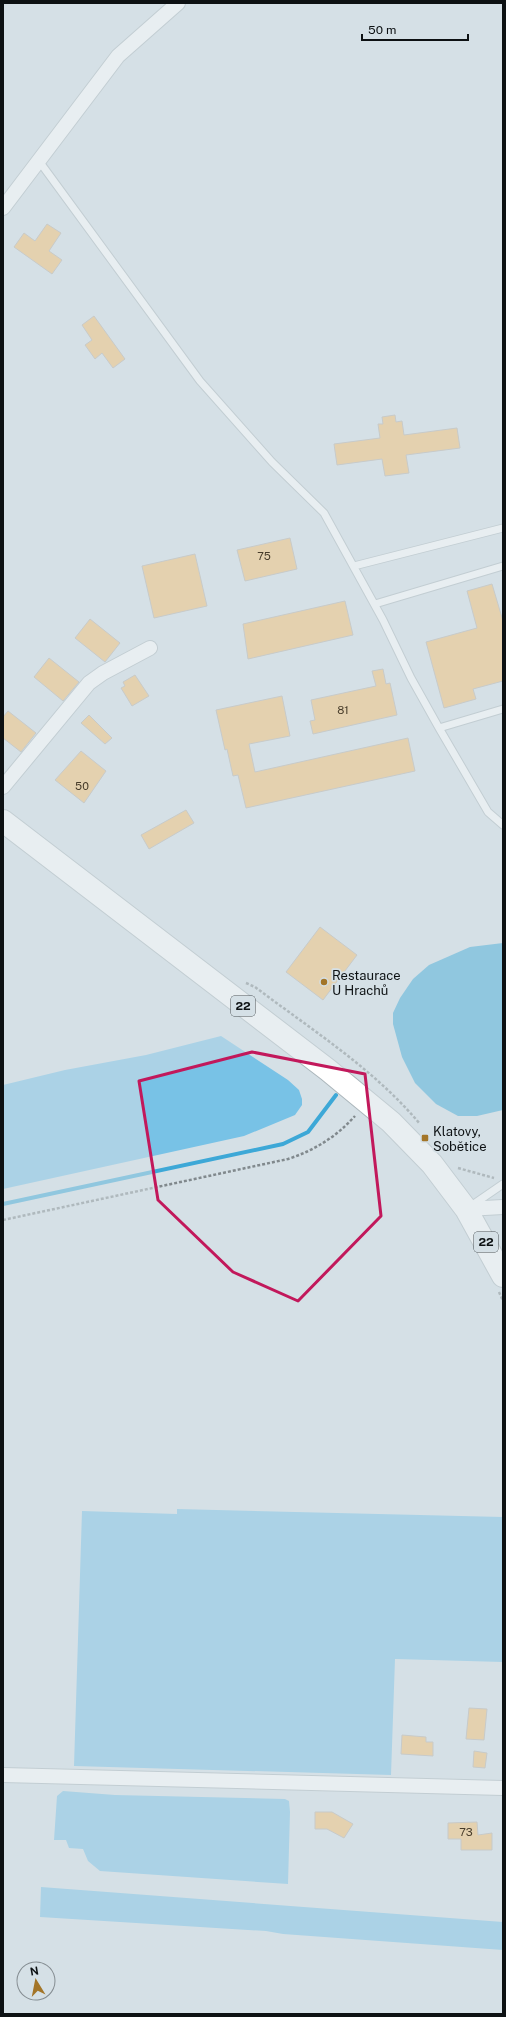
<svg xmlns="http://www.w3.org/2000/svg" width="506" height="2017" viewBox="0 0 506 2017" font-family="'Public Sans',sans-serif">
  <rect width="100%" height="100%" fill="#d5e0e6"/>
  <path fill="#78c2e6" d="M221,1036l67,44 11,10 3,9v6l-7,10 -51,21 -241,53v-104l62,-15 81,-15z
    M177,1509l326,8v145l-108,-3 -4,116 -317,-9 8,-255 95,3z
    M63,1791l52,4 170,4 4,2 1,11 -2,72 -188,-13 -12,-10 -5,-12 -14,-1 -3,-8h-12l3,-44z
    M41,1887l462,35v28l-220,-16 -17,-3 -226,-14z"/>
  <path fill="#3da8d7" d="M503,943v167l-26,6h-19l-22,-12 -21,-21 -13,-26 -9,-33v-11l7,-15 13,-19 16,-14 41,-18z"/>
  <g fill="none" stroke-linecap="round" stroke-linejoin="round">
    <path stroke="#3da8d7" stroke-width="4" d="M3,1204l280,-60 25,-12 28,-37"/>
  </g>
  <path fill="#f6bf6e" stroke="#b7b0a7" d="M47,224l14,9 -12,18 13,9 -10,14 -38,-27 10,-14 11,8z
    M94,316l31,43 -12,9 -11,-15 -7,6 -10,-14 7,-5 -10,-15z
    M395,415l1,7 6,-1 2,14 53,-7 3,20 -54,7 3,18 -24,3 -3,-17 -45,6 -3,-21 46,-6 -2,-14h5l-1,-7z
    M290,538l7,31 -52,12 -8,-31z
    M195,554l12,52 -53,12 -12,-52z
    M492,584l11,37v60l-30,8 3,10 -32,9 -18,-66 51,-14 -10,-37z
    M345,601l8,34 -105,24 -5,-35z
    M90,619l30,24 -15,19 -30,-24z
    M49,658l30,24 -16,19 -29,-24z
    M383,669l3,15 4,-1 7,32 -84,19 -3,-13 5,-1 -4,-20 65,-14 -4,-15z
    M135,675l14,21 -17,10 -11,-18 4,-2 -2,-4z
    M282,696l8,40 -41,8 6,28 153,-34 7,33 -169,37 -8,-33 -5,1 -6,-27 -2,1 -9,-40z
    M8,711l28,22 -15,19 -18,-14v-21z
    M89,715l23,23 -7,6 -24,-21z
    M81,751l25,20 -22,32 -29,-23z
    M186,810l8,13 -45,26 -8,-14z
    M320,927l37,28 -34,45 -37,-28z
    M469,1708l18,1 -3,31 -18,-1z
    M402,1735l24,2v5h7v14l-32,-2z
    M474,1751l13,2 -2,15 -12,-1z
    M315,1812h17l21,12 -9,14 -17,-9h-12z
    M477,1822l1,13 14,-2v17h-31v-11h-13v-16z"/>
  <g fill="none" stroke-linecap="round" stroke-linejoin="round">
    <defs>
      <path id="lane" d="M39,161l161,220 72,81 52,51 59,107 28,58 28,50 49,84 15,13
        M354,566l149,-38
        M375,604l128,-38
        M439,728l64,-19
        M471,1206l32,-22"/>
      <path id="street" d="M3,208l115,-152 60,-53
        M3,787l86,-104 14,-10 47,-25
        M466,1209l37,-2
        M3,1775l500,13"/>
      <path id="primary" d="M3,821l325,249 63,52 41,42 34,45 37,67"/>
    </defs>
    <use href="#lane" stroke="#acb7bc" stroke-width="9"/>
    <use href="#street" stroke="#acb7bc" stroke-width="16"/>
    <use href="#primary" stroke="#acb7bc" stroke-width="24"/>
    <path stroke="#81898d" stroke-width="2.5" stroke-dasharray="3 2" stroke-linecap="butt" d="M246,983l9,4c57,43 119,82 165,137
      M458,1168l36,10
      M3,1220l285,-61c27,-9 48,-22 67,-43
      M499,1292l4,9"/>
    <use href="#lane" stroke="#fff" stroke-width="7"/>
    <use href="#street" stroke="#fff" stroke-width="14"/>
    <use href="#primary" stroke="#fff" stroke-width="22"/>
  </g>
  <path d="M0 0H506V2017H0ZM252,1052l113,22 16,142 -83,85 -65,-29 -75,-72 -19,-119z" fill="#d5e0e6" fill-opacity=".55" fill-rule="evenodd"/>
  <path fill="none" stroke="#c2185b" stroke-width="3" stroke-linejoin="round" d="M252,1052l113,22 16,142 -83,85 -65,-29 -75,-72 -19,-119z"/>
  <g fill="#a37528" stroke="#d5e0e6" stroke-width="1.5">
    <circle cx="324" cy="982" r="4"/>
    <rect x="421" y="1134" width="8" height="8" rx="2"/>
  </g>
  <g text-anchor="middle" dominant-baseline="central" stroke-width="3.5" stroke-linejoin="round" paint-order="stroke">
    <g font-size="11" fill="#473c2a">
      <text x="264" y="556">75</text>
      <text x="343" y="710">81</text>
      <text x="82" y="786">50</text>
      <text x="466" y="1832">73</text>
    </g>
    <g fill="#d5e0e6" stroke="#494f52" stroke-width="1">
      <rect x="231" y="996" width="24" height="20" rx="3"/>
      <rect x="474" y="1232" width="24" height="20" rx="3"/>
    </g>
    <g font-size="12" font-weight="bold" fill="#0d1113">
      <text x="243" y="1006">22</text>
      <text x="486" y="1242">22</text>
    </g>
    <g font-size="13" fill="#0d1113" stroke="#d5e0e6" text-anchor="start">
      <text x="332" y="975">Restaurace<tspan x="332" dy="15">U Hrachů</tspan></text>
      <text x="433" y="1131">Klatovy,<tspan x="433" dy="15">Sobětice</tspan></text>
    </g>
  </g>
  <rect width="506" height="2017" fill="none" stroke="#0d1113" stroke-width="8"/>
  <g transform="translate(36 1981) rotate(350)"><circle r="19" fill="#d5e0e6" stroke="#858d92"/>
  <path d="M0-3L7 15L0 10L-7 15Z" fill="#a37528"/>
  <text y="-6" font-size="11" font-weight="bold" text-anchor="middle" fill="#0d1113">N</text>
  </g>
  <path d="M362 34v6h106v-6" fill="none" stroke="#0d1113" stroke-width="2"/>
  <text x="368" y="34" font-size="12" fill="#0d1113" stroke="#d5e0e6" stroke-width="3" paint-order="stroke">50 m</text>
</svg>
